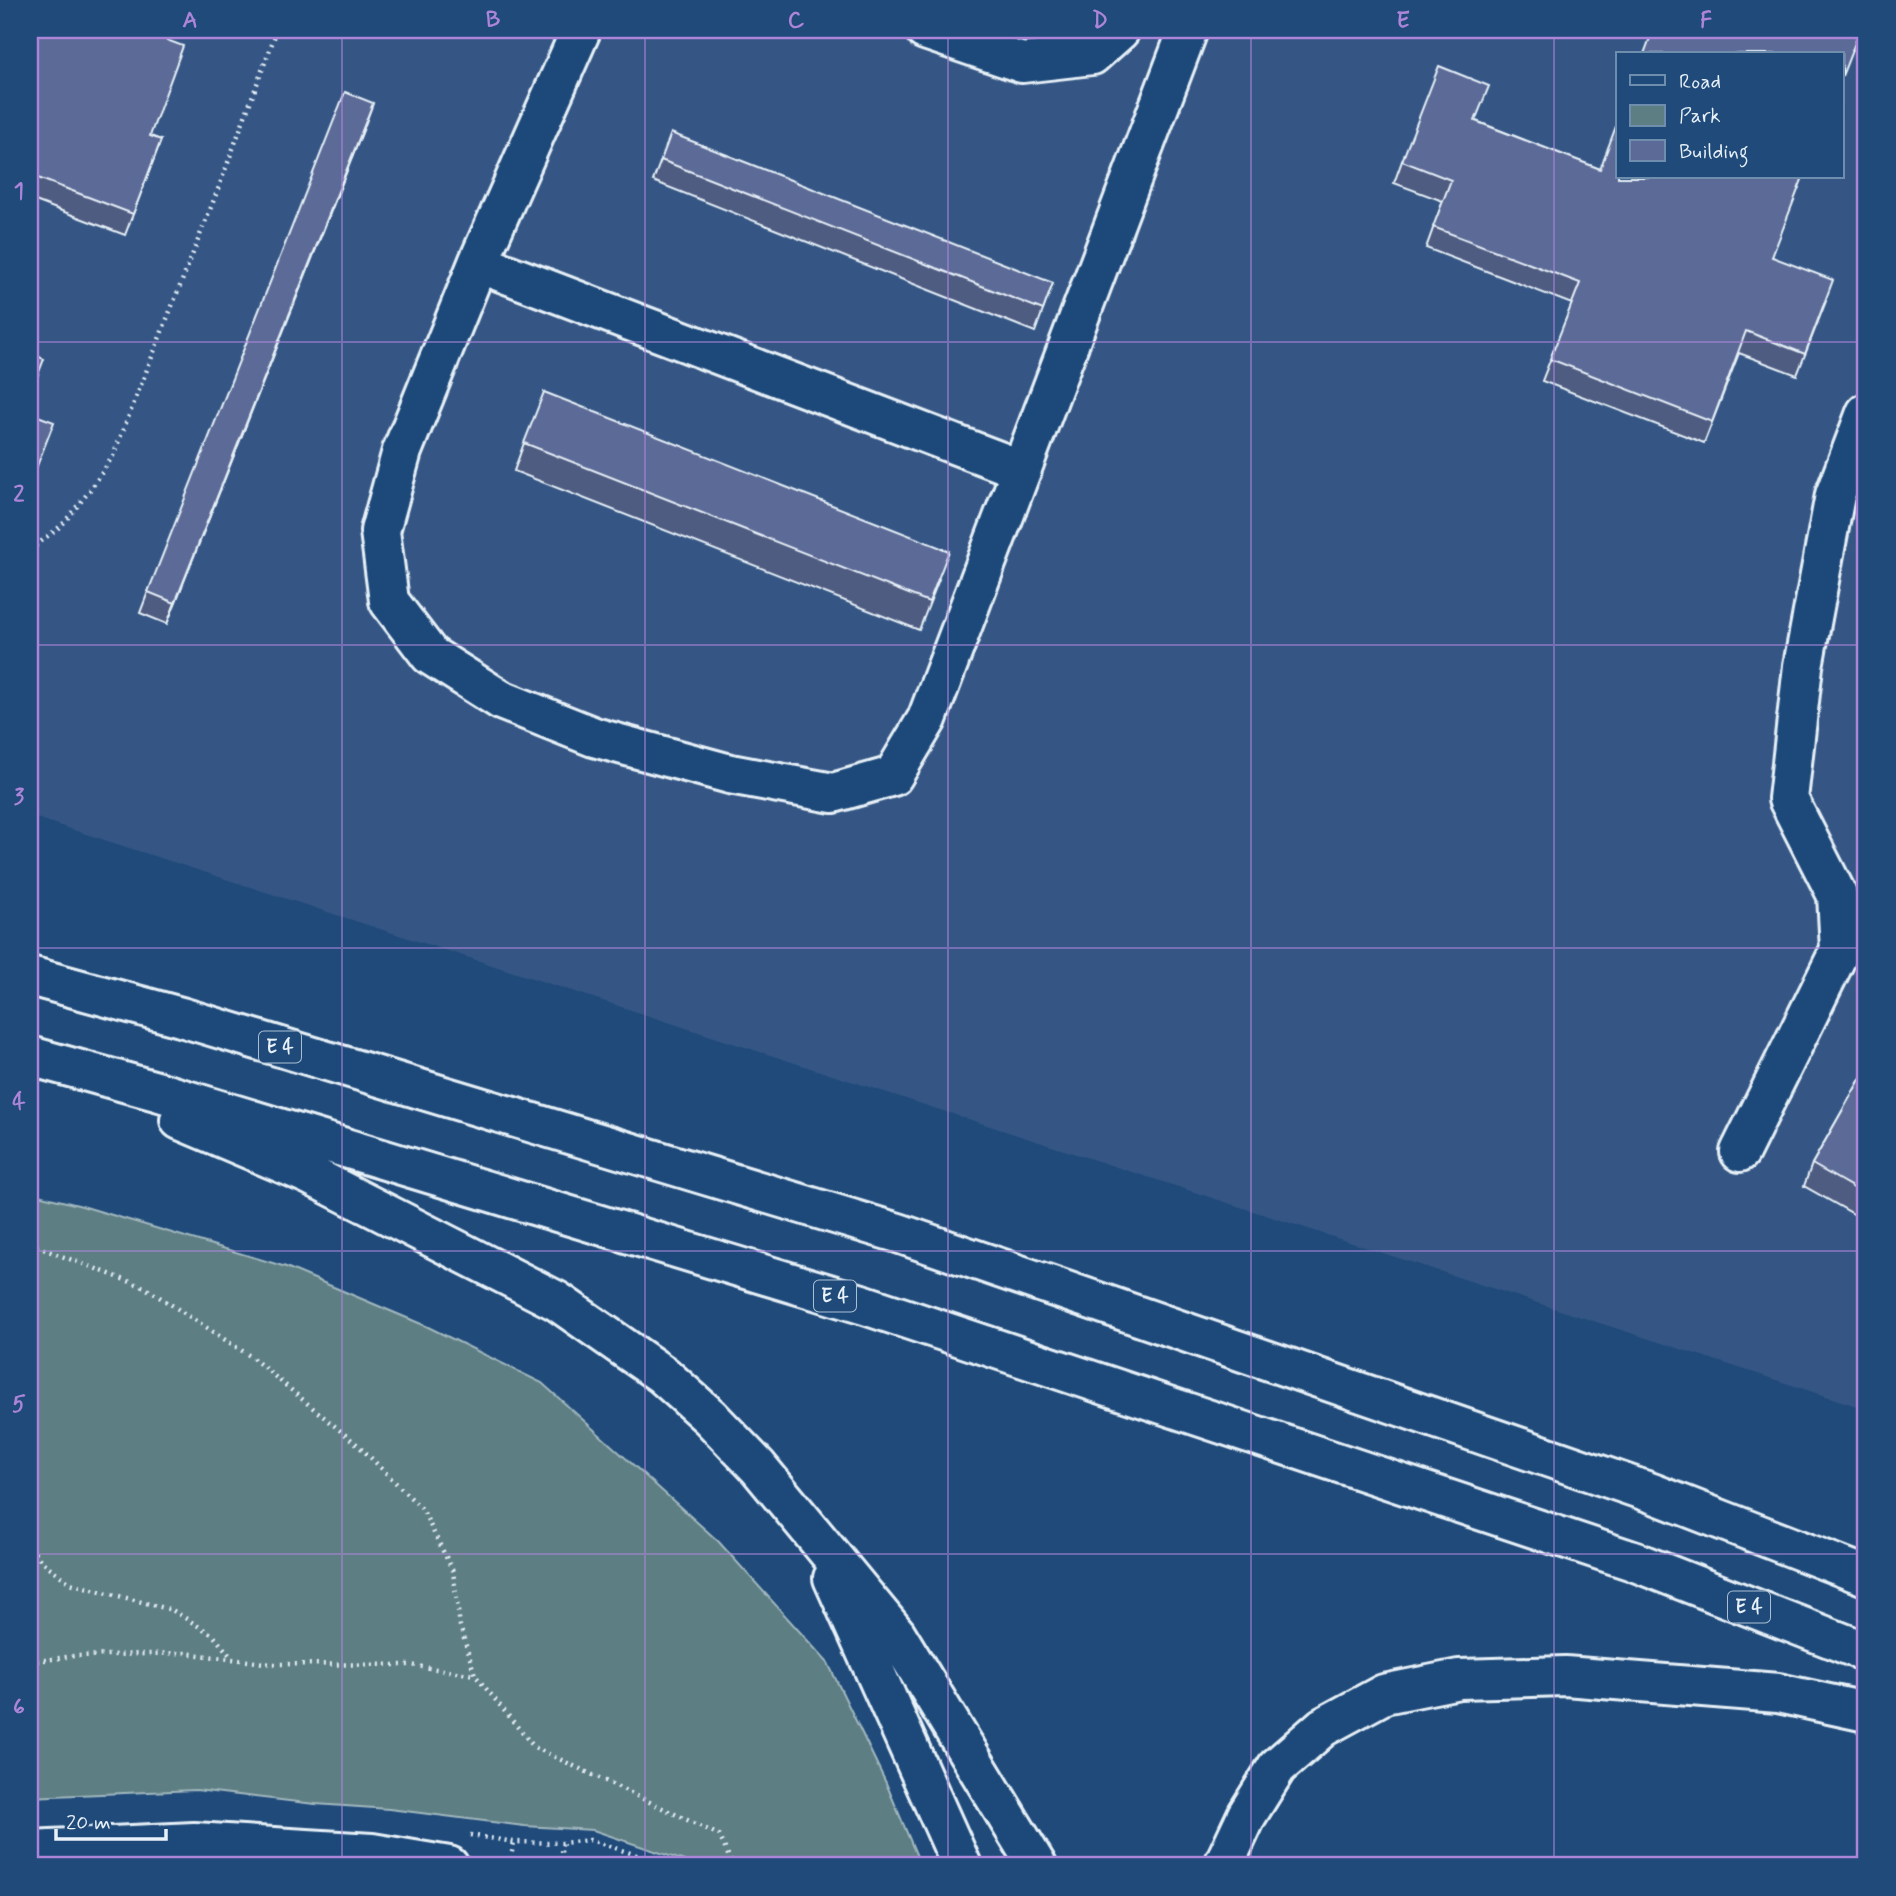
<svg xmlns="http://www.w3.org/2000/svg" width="1896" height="1896" viewBox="0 0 1896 1896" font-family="Mynerve,sans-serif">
  <rect width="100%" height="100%" fill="#1f4a7a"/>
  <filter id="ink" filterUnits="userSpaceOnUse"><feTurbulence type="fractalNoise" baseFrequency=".0143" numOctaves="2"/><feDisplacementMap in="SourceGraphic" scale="14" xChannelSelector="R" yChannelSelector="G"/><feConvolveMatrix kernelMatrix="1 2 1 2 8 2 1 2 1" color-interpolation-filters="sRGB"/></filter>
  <g filter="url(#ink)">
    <path fill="#355785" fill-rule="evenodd" d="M30,30h1836v1379l-1836,-593zM1618,54h224v123h-224z"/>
    <path fill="#5d7e83" stroke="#a2b8be" stroke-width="2" d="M30,1193l52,13 204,61 140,59 116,57 176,158 110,122 58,120 35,83h-222l-106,-36 -69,-4 -135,-17 -74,-5 -119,-14 -166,7z"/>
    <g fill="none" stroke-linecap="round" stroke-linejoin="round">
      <defs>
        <path id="minor" d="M581,30l-103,233 -76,188 -22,80 9,70 41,54 71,45 93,37 136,37 103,19 60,-17 34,-57 261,-689
          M925,30l97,33 70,-8 28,-25
          M478,263l544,207
          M1740,1152l100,-202 -3,-55 -49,-96 15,-133 32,-171 31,-82
          M30,1850l164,-8 178,11 77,13"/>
        <path id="highway" d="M30,976l151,41 717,216 754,260 214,83
          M30,1056l130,36 705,213 768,256 233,91
          M180,1120l128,54 249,127 106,74 47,42 48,50 138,167 141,232
          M833,1578l129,288
          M1223,1866l24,-51 30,-48 46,-40 61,-33 75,-15 106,-3 213,17 88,19"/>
      </defs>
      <use href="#minor" stroke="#e8f1f8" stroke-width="44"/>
      <use href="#highway" stroke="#e8f1f8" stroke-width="44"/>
      <path stroke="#e8f1f8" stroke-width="4.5" stroke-dasharray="2 5" stroke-linecap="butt" d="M30,550l32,-25 29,-36 22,-33 104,-264 60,-162
        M30,1244l114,43 106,69 109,90 63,63 31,62 7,55 15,49 59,72 185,88 14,31
        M30,1547l11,14 29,22 102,27 41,25 19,23
        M30,1662l44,-6 110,-3 88,11 138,1 65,10
        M470,1835l44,7 49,1
        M509,1866l5,-24
        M558,1866l5,-23 27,-3 81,26"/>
      <use href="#minor" stroke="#1f4a7a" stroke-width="38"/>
      <use href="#highway" stroke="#1f4a7a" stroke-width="38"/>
    </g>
    <path fill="#4f5b82" stroke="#e8f1f8" stroke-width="2" d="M30,30l135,9 -15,97 11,4 -36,95 -95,-36z
      M1476,121l124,48 173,88 53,44 -29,74 -58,-22 -35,90 -162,-62 30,-77 -146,-56 17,-47 -49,-18 8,-22z
      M365,125l-198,499 -27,-11 8,-21z
      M661,160l392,123 -18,49 -382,-151z
      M524,443l415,136 -20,51 -405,-159z
      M1866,1069v152l-62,-35 8,-22z"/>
    <path fill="#404a6a" stroke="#e8f1f8" stroke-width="2" d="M373,103l-8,22 -198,499 8,-21z"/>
    <path fill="#5c6a97" stroke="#e8f1f8" stroke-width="2" d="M30,30h138l-4,9 19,7 -33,90 11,4 -28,74 -103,-39z
      M1653,30h207l-18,46v-22h-198z
      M1439,66l50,20 -14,35 125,48 18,-48v56h185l-31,80 61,23 -28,74 -59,-23 -34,91 -162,-63 30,-76 -147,-56 18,-47 -49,-19z
      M345,92l28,11 -198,500 -27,-11z
      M671,133l382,150 -10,27 -382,-150z
      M30,353l14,6 -14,36z
      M544,392l405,159 -20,51 -405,-159z
      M30,413l24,9 -24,62z
      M1866,1069v126l-54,-31z"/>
  </g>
  <path fill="none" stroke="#ac85d9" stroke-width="2" stroke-opacity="0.55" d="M342,30v1836M645,30v1836M948,30v1836M1251,30v1836M1554,30v1836M30,342h1836M30,645h1836M30,948h1836M30,1251h1836M30,1554h1836"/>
  <g text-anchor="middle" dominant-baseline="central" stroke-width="5" stroke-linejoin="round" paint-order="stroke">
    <g fill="#1f4a7a" stroke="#acbfd2" stroke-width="2">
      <rect x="259" y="1031.5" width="42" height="31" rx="5"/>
      <rect x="814" y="1280.5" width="42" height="31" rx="5"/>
      <rect x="1728" y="1591.5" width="42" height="31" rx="5"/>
    </g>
    <g font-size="19" font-weight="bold" fill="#e8f1f8">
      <text x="280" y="1047">E 4</text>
      <text x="835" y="1296">E 4</text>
      <text x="1749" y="1607">E 4</text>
    </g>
  </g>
  <rect width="1896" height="1896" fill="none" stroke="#1f4a7a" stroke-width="77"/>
  <rect x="1616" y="52" width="228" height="126" fill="#1f4a7a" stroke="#6f8dac" stroke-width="2"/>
  <rect x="1630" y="75" width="35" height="10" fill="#1f4a7a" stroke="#6f8dac" stroke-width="2"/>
  <text x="1679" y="88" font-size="21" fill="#e8f1f8">Road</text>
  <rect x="1630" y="105" width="35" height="21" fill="#5d7e83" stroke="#6f8dac" stroke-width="2"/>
  <text x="1679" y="122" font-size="21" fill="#e8f1f8">Park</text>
  <rect x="1630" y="140" width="35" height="21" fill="#5c6a97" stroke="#6f8dac" stroke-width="2"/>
  <text x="1679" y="158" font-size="21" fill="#e8f1f8">Building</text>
  <path d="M56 1829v10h110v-10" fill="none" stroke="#e8f1f8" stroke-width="3.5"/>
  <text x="66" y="1829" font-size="21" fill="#e8f1f8" stroke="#1f4a7a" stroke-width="5" paint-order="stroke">20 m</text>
  <rect x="38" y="38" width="1819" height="1819" fill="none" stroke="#ac85d9" stroke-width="2.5"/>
  <g font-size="23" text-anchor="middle" font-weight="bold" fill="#ac85d9">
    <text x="190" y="27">A</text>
    <text x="493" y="27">B</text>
    <text x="796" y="27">C</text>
    <text x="1100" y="27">D</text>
    <text x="1403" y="27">E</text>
    <text x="1706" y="27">F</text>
    <text x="19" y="198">1</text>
    <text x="19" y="501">2</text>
    <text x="19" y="804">3</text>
    <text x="19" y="1108">4</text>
    <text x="19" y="1411">5</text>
    <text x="19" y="1714">6</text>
  </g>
</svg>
